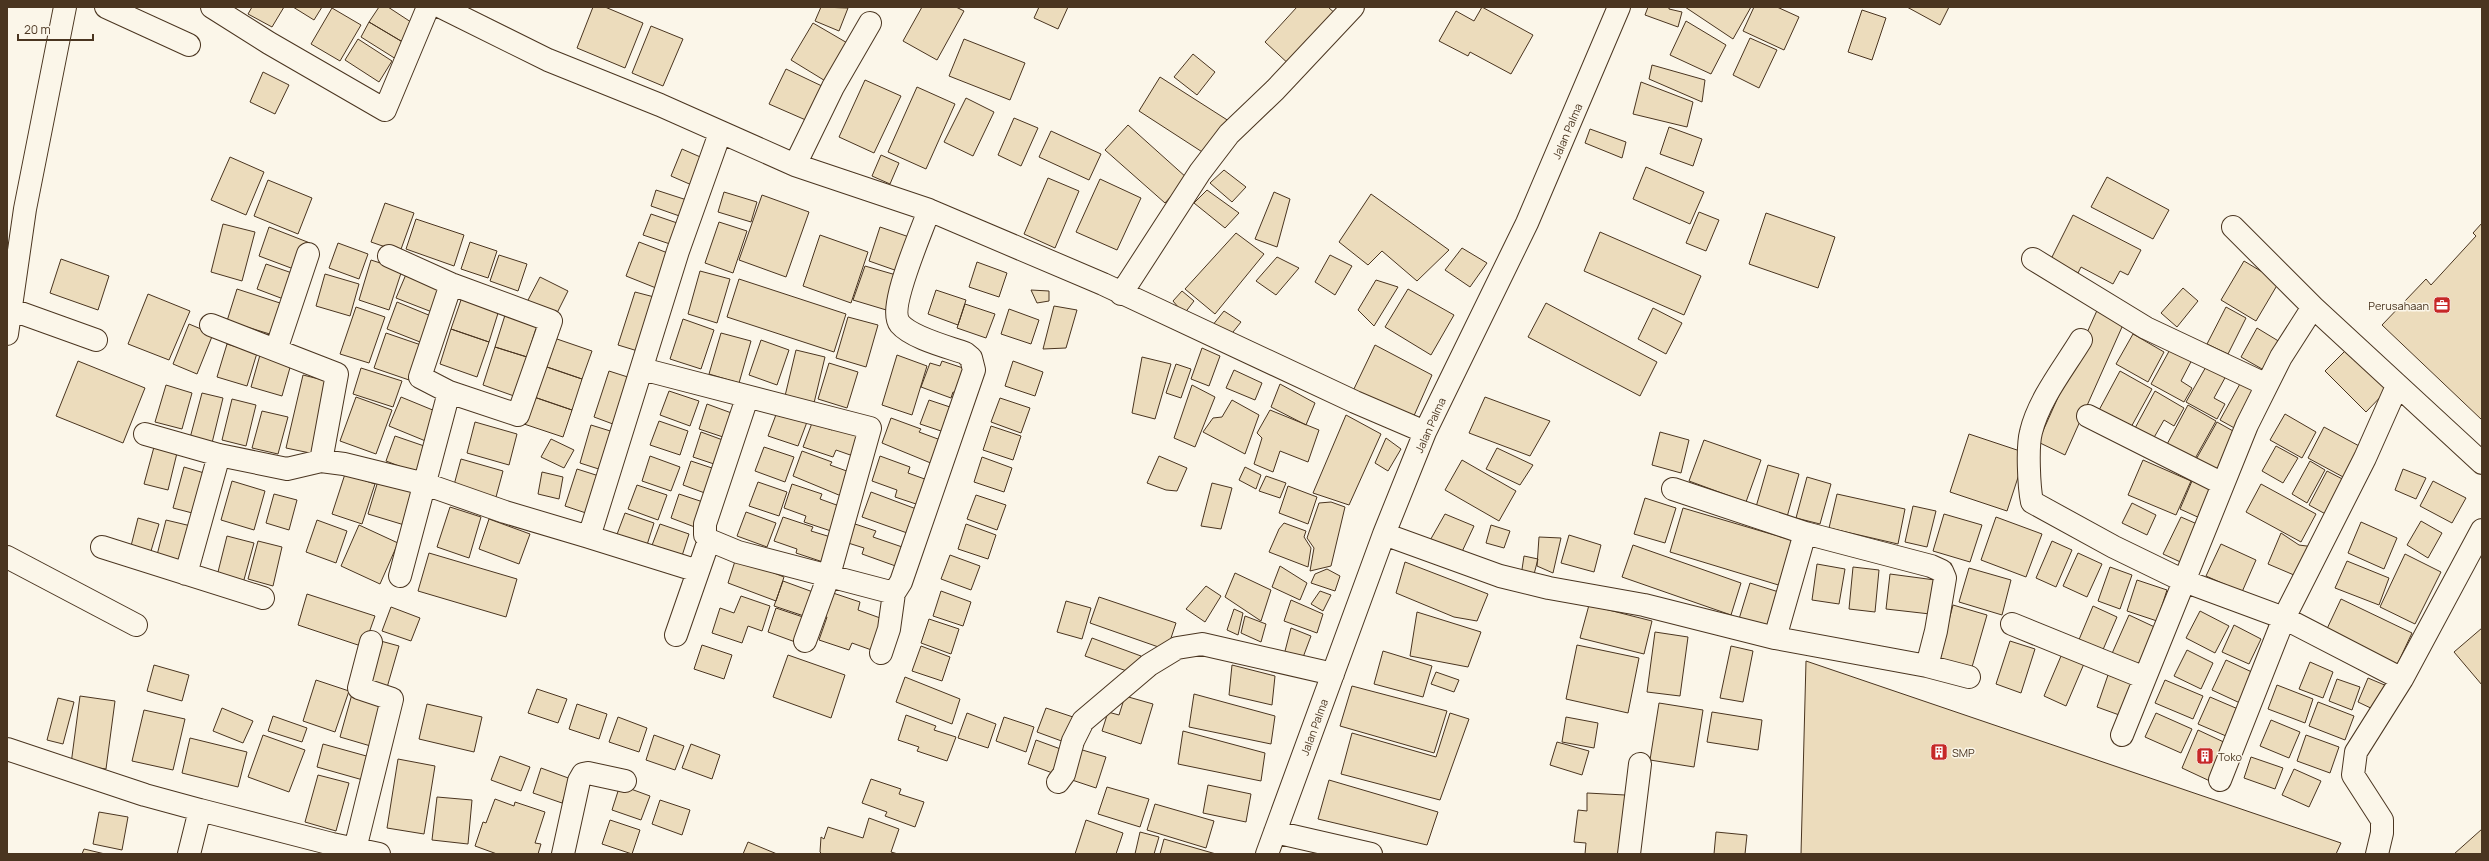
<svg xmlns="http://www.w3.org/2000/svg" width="2489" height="861" viewBox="0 0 2489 861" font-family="Manrope,sans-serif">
  <rect width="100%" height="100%" fill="#fbf6e9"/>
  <path fill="#ecdcbc" stroke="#4a3520" d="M252,7h32l-12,20 -24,-13z
    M293,7h29l-8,13z
    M379,7h9l29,19 -11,18 -37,-22z
    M593,7h12l38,16 -18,45 -48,-20z
    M821,7l27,1 -9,23 -24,-10z
    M922,7h34l8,4 -27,49 -34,-19z
    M1039,7h29l-10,22 -24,-11z
    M1297,7h31l10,9 -46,51 -27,-25z
    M1482,7l51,28 -22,39 -41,-22 -2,4 -29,-15 17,-30 18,10z
    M1648,7h21v2l13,3 -4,15 -33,-12z
    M1685,7h66l-18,32z
    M1754,7h23l22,10 -15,33 -41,-19z
    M1907,7h42l-9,18z
    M332,8l29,17 -21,36 -29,-17z
    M1862,10l24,8 -14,42 -24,-8z
    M1686,21l40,24 -15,29 -41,-19z
    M369,22l37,22 -10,15 -35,-22z
    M813,23l36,21 -22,38 -36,-22z
    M651,26l32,13 -20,47 -31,-13z
    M1750,38l27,12 -18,38 -26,-13z
    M358,39l34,22 -13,21 -34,-22z
    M964,39l61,24 -15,37 -61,-24z
    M1193,54l22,18 -18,23 -23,-18z
    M1652,65l53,15 -3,22 -53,-23z
    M786,69l38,18 -16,34 -39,-17z
    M263,72l26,13 -14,29 -25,-12z
    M1160,77l72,46 -22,34 -71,-46z
    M865,80l36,16 -27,57 -35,-16z
    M1641,82l52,20 -6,25 -54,-13z
    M917,87l38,17 -29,65 -38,-17z
    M966,98l28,14 -21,44 -29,-14z
    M1014,118l24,10 -17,38 -23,-11z
    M1128,125l59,53 -22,25 -60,-53z
    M1669,127l33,12 -9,27 -33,-12z
    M1590,129l36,13 -4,16 -37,-15z
    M1051,131l50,23 -12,26 -50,-23z
    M682,149l23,10 -11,27 -23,-10z
    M881,155l18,8 -9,21 -18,-8z
    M230,157l34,15 -18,43 -35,-15z
    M1646,167l58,25 -14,32 -57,-25z
    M1224,170l22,17 -14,15 -22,-19z
    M2107,177l62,33 -16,29 -62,-32z
    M1048,178l31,13 -24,57 -31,-14z
    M1100,179l41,19 -24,52 -41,-18z
    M268,180l44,18 -14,36 -44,-18z
    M656,190l37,12 -5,17 -37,-13z
    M1207,190l32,23 -14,15 -31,-25z
    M724,192l33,10 -6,20 -33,-10z
    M1274,192l16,7 -13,48 -22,-8z
    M1371,194l78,56 -32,31 -35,-30 -14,14 -29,-23z
    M762,195l47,17 -23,65 -47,-17z
    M385,203l29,10 -14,39 -29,-10z
    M1699,212l20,8 -13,31 -20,-8z
    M1766,213l69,24 -17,51 -69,-24z
    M651,214l32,11 -7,21 -33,-11z
    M2073,215l68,35 -13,25 -8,-4 -7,13 -32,-17 -3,6 -27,-14z
    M416,219l48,16 -10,31 -48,-17z
    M719,222l28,9 -14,42 -28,-10z
    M2482,223v197l-100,-95 44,-46 5,6 45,-49 -3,-3z
    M223,224l32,8 -13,49 -31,-9z
    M269,227l41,16 -11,28 -40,-15z
    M880,227l38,13 -12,34 -37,-13z
    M1600,232l101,44 -17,39 -100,-44z
    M1236,233l28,21 -49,60 -30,-25z
    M820,235l48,17 -17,51 -48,-17z
    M470,242l27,9 -9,27 -27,-9z
    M639,242l34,13 -12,35 -35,-14z
    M338,243l30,11 -9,25 -30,-11z
    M1462,248l25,15 -17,24 -25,-17z
    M499,255l28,9 -9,27 -28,-10z
    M1330,255l22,11 -17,29 -20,-13z
    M1277,257l22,11 -23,27 -20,-14z
    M61,259l48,17 -11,34 -48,-17z
    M371,260l31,10 -13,40 -30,-10z
    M2244,261l35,21 -23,39 -35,-21z
    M977,262l30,11 -8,24 -30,-10z
    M266,264l29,10 -9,26 -29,-11z
    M865,266l38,11 -10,35 -40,-12z
    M700,271l30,8 -13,44 -29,-9z
    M407,272l35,14 -10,26 -36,-14z
    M325,274l34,10 -9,32 -34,-10z
    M540,277l28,14 -13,26 -28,-15z
    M739,279l107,35 -12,38 -107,-35z
    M1376,280l22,7 -24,39 -16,-16z
    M2183,288l15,13 -21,26 -16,-14z
    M237,289l46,15 -10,31 -46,-14z
    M1408,289l46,26 -23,40 -46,-28z
    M936,290l30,10 -8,25 -30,-11z
    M1031,290l18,1v10l-12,2z
    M1182,291l12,10 -10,13 -11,-13z
    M635,292l23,6 -17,54 -23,-7z
    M148,294l42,17 -21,49 -41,-16z
    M462,297l37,13 -10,32 -38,-13z
    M397,302l34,14 -11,26 -33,-13z
    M1546,303l111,59 -17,34 -112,-59z
    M965,304l30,10 -9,24 -29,-10z
    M1054,306l23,4 -11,38 -23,1z
    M2099,306l27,12 -61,137 -27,-13z
    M356,307l29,10 -16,46 -29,-9z
    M2226,307l20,11 -18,36 -21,-10z
    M1653,308l29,15 -16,31 -28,-15z
    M1009,309l30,11 -8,24 -30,-10z
    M1224,311l17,11 -12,15 -17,-11z
    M506,312l32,10 -11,35 -32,-10z
    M848,317l30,8 -12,42 -30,-9z
    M683,319l31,11 -13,39 -31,-10z
    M189,324l24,10 -16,40 -24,-10z
    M2257,328l28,17 -16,28 -28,-16z
    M451,329l38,13 -12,35 -37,-13z
    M386,333l38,13 -12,35 -38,-13z
    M721,333l30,8 -12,42 -30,-9z
    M2133,334l31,18 -16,30 -32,-18z
    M554,338l38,13 -10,28 -38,-13z
    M761,340l28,10 -12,35 -28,-10z
    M227,344l30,9 -10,33 -30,-9z
    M2173,344l21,12 -13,25 11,7 -8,14 -33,-18z
    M1375,345l57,30 -19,43 -61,-25z
    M495,347l32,10 -13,39 -31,-11z
    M2349,347l40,41 -23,24 -41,-41z
    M1202,348l18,8 -11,30 -18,-7z
    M796,350l29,7 -11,46 -29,-7z
    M260,355l31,9 -9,32 -31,-9z
    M897,355l30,11 -15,49 -30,-10z
    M1142,357l29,7 -16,55 -23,-6z
    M78,361l67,27 -22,55 -67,-27z
    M942,361l30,10 -9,24 -10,-3 -2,6 -30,-11 9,-24 10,3z
    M1013,361l30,11 -8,24 -30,-10z
    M829,363l29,9 -11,36 -29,-9z
    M1176,364l15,5 -10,29 -15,-5z
    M2207,365l19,11 -12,22 11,6 -8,15 -31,-17z
    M544,366l38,13 -10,31 -38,-13z
    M361,368l41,13 -9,26 -40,-13z
    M1234,370l28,13 -7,17 -29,-12z
    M609,371l28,9 -16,47 -27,-10z
    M2120,371l32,18 -22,40 -32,-17z
    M303,375l28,7 -16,72 -29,-6z
    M2241,382l19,10 -22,38 -18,-10z
    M1280,384l35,19 -9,22 -35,-18z
    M166,385l26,8 -10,36 -27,-7z
    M1192,385l23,12 -20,50 -21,-9z
    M669,391l30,10 -9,25 -30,-11z
    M2155,391l29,17 -10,18 -10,-6 -12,21 -18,-11z
    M202,393l21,5 -11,45 -22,-5z
    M356,397l36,13 -16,44 -36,-13z
    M401,397l39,16 -12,29 -39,-16z
    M534,397l38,13 -9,27 -39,-13z
    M1485,397l65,24 -20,35 -61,-23z
    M1000,398l30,10 -9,25 -30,-11z
    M232,399l24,6 -10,41 -24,-6z
    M929,400l30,10 -9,24 -30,-10z
    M1232,400l27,15 -14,39 -42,-22 10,-14 9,-1z
    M707,404l30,11 -8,24 -30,-10z
    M2188,405l28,16 -24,43 -27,-16z
    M1270,410l49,20 -11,32 -28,-11 -7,21 -19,-8 8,-26 -5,-5z
    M262,411l26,6 -10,37 -26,-6z
    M777,412l30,10 -9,24 -30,-10z
    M2285,414l31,18 -14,26 -32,-18z
    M1346,415l35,19 -32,71 -36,-12z
    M891,418l30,11 -2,3 27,10 -8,24 -56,-23z
    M659,421l29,10 -8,24 -30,-10z
    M475,422l42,12 -8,31 -42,-12z
    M835,422l30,10 -9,25 -20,-7 -3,7 -30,-10 9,-24 20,7z
    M2217,422l25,14 -23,41 -25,-14z
    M591,425l29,9 -12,38 -28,-9z
    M991,426l30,10 -8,24 -30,-10z
    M2324,427l37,20 -16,31 -37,-20z
    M701,432l30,11 -8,24 -30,-10z
    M1660,432l29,8 -8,33 -29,-8z
    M1969,434l57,19 -19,58 -57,-19z
    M395,436l35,12 -10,26 -34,-13z
    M1386,438l15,11 -13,22 -13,-8z
    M551,439l23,11 -10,18 -23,-11z
    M1704,440l57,20 -15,42 -57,-21z
    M2276,446l22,12 -15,25 -21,-12z
    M154,447l23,6 -9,37 -24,-6z
    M764,447l30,10 -9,25 -30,-11z
    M1497,448l36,17 -13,20 -34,-16z
    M802,451l30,11 -2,3 25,9 -9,24 -53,-22z
    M650,456l30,11 -9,24 -29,-10z
    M880,456l30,11 -2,6 25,9 -8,25 -30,-10 2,-7 -25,-9z
    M1159,456l28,12 -10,23 -11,-1 -19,-7z
    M982,457l30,11 -8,24 -30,-10z
    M461,459l42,12 -7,26 -42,-12z
    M1462,460l54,31 -17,30 -54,-31z
    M2143,460l48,21 -15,34 -48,-20z
    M691,461l30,10 -8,25 -30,-11z
    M2310,461l15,9 -18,33 -15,-9z
    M1768,465l31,9 -12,43 -31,-10z
    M184,467l27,8 -11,40 -27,-7z
    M1245,467l16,8 -5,14 -17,-9z
    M577,469l22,7 -13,37 -21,-7z
    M2403,469l23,9 -10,21 -21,-9z
    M2327,471l23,12 -19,34 -22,-12z
    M542,472l21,5 -4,22 -21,-5z
    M345,474l30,10 -13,40 -30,-10z
    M1266,476l20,7 -6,15 -21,-7z
    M1807,477l24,7 -11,40 -24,-6z
    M232,481l33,10 -11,39 -33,-10z
    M378,481l43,13 -10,33 -43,-13z
    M2192,481l23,9 -13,29 -22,-10z
    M2433,481l33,17 -14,25 -32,-17z
    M758,482l29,10 -8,24 -30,-10z
    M1212,483l20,5 -11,41 -20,-3z
    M792,484l30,10 -2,5 22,8 -8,25 -30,-10 2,-6 -22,-8z
    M2261,484l55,30 -15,28 -55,-30z
    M637,485l30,10 -9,25 -30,-11z
    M1288,486l29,11 -9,27 -29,-11z
    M871,492l48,18 -9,24 -48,-17z
    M274,494l23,6 -8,30 -23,-7z
    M679,494l30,10 -9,25 -29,-11z
    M1837,494l68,15 -7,35 -69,-16z
    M976,495l30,10 -9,25 -30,-11z
    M1645,498l31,10 -11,35 -31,-9z
    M1331,502l14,5 -14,59 -21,5 4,-23 -7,-10 12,-35z
    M2132,503l24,12 -9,20 -25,-12z
    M1913,506l23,5 -9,36 -22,-5z
    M450,507l31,10 -12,41 -32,-11z
    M1683,508l115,34 -13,45 -115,-35z
    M746,512l30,11 -9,24 -30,-11z
    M625,513l29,10 -8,25 -30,-11z
    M1445,514l29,12 -14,30 -32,-12z
    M1944,514l38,11 -12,37 -37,-11z
    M783,517l30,10 -2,4 23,7 -8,25 -30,-10 1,-4 -23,-8z
    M1996,517l46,17 -16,43 -45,-17z
    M2181,517l23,10 -17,38 -24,-11z
    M138,518l21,6 -8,27 -20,-5z
    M489,519l41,15 -11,30 -40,-15z
    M166,520l25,6 -10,40 -25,-7z
    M317,520l30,11 -11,32 -30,-11z
    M2421,521l21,12 -14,25 -21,-13z
    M2361,522l36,16 -13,31 -36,-16z
    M852,523l24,8 -3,6 38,13 -7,19 -42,-15 2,-6 -19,-6z
    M1284,523l22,8 -2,6 7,11 -3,19 -39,-15 10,-23z
    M660,524l29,10 -8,25 -30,-11z
    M966,524l30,11 -8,24 -30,-10z
    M359,525l39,18 -18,41 -39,-18z
    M1491,525l19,6 -6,17 -18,-5z
    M2281,533l18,12 15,2 -13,31 -33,-14z
    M1569,535l32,10 -7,27 -33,-9z
    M227,536l27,7 -12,44 -26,-7z
    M1539,537l22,1 -8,35 -16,-7z
    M258,541l24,6 -9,39 -25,-7z
    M2052,541l20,9 -16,37 -20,-9z
    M2221,544l35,16 -14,32 -36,-16z
    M1633,545l108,38 -10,32 -109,-38z
    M429,553l88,26 -11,38 -88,-26z
    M2078,553l24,11 -15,33 -24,-11z
    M2405,554l36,18 -26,52 -35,-17z
    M950,555l30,11 -9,24 -30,-11z
    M1524,556l14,3 -5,19 -12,-2z
    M736,558l48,19 -8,24 -48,-18z
    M2347,561l42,17 -10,27 -44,-17z
    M1405,562l83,32 -11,27 -23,-4 -58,-24z
    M1817,564l28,5 -6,35 -27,-4z
    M1280,566l27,17 -7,17 -28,-13z
    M1853,567l26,3 -4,42 -26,-3z
    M2110,567l22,8 -12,34 -22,-8z
    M1969,568l42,12 -9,35 -43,-13z
    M1327,569l13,7 -5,15 -24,-8 4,-9z
    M1235,573l36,17 -10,31 -36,-24z
    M1890,574l45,6 -5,34 -44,-5z
    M2137,580l30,10 -10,31 -30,-10z
    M783,581l30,11 -9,24 -30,-10z
    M1750,583l32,10 -10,36 -33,-10z
    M1206,586l15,10 -16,26 -19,-13z
    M941,591l30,11 -8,24 -30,-10z
    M1320,591l11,4 -8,16 -12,-7z
    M830,592l30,10 -2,8 25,9 -3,34 -28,-10 -3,7 -30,-10 8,-23 -5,-1z
    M307,594l68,22 -11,31 -66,-22z
    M741,596l29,10 -8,25 -14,-5 -6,17 -30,-10 8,-25 14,5z
    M1099,597l77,26 -9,27 -77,-27z
    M2341,599l71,34 -16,34 -71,-34z
    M1291,600l32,14 -6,19 -33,-12z
    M1066,601l25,7 -9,31 -25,-7z
    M1589,605l63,16 -8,33 -64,-16z
    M1953,605l34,10 -15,52 -33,-9z
    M2093,606l24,11 -15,35 -24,-10z
    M391,607l29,11 -9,23 -29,-10z
    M776,608l30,10 -8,25 -30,-11z
    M1234,609l9,4 -5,22 -11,-5z
    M2200,611l29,15 -14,27 -29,-15z
    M1417,612l64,20 -13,35 -58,-11z
    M2129,615l32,15 -19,43 -32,-15z
    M1245,616l21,8 -5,18 -20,-9z
    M929,619l30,10 -8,25 -30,-11z
    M2234,625l27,14 -12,25 -27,-12z
    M1291,628l20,8 -9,24 -18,-5z
    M2482,628v57l-28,-33z
    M1655,632l33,5 -8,59 -33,-4z
    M1092,638l49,18 -6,18 -50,-18z
    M377,640l22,6 -13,45 -23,-6z
    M2010,641l25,8 -14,44 -25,-9z
    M702,645l30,10 -8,24 -30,-10z
    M1577,645l62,13 -11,55 -62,-14z
    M921,646l29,11 -8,24 -30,-10z
    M1731,646l22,5 -10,51 -23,-4z
    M2064,649l22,10 -20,47 -22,-10z
    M2187,650l26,13 -12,26 -27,-13z
    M1383,651l49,15 -9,31 -49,-13z
    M788,655l57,20 -14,43 -58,-21z
    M2226,660l28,13 -14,30 -28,-13z
    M1806,661l535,182 -5,11h-535z
    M2310,662l23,10 -10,26 -24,-9z
    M154,665l35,10 -7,26 -35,-10z
    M1232,665l43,11 -3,29 -43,-10z
    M1436,672l23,8 -5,12 -23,-8z
    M2108,675l25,9 -11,32 -25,-9z
    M905,677l55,22 -8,25 -56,-22z
    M2368,678l19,8 -10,25 -19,-9z
    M2337,679l23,8 -8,23 -23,-9z
    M316,680l33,11 -14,41 -32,-11z
    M2165,680l38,16 -10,23 -38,-16z
    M2277,685l36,14 -8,24 -37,-14z
    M1352,686l95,25 -13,42 -94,-27z
    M537,689l30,10 -9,24 -30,-10z
    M352,694l34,10 -12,43 -34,-10z
    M1194,694l81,22 -4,28 -82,-17z
    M80,696l35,5 -9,68 -35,-5z
    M1125,696l28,8 -12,40 -39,-13 6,-19 11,3z
    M2210,697l28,12 -12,27 -28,-12z
    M58,698l16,4 -11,42 -16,-4z
    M2318,702l36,14 -9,24 -36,-14z
    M1659,703l44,7 -9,57 -44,-7z
    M427,704l55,13 -8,35 -55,-13z
    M577,704l30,10 -8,25 -30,-10z
    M222,708l31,13 -10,22 -30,-12z
    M1046,708l30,10 -9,25 -30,-11z
    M144,710l41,9 -12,51 -41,-9z
    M1712,712l50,8 -4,30 -51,-8z
    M967,713l29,11 -8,24 -30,-10z
    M1450,713l19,6 -29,81 -99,-26 11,-41 84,24z
    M2156,713l36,16 -11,24 -36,-16z
    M906,715l30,11 -2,4 22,7 -9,24 -30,-10 2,-4 -21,-7z
    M273,716l34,12 -5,14 -34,-11z
    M618,717l29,11 -8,24 -30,-10z
    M1004,717l30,10 -8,25 -30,-11z
    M1566,717l32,6 -4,25 -32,-6z
    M2271,720l29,12 -11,26 -29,-12z
    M2198,730l30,14 -16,38 -30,-14z
    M1183,731l82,22 -4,28 -83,-17z
    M263,735l42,15 -16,42 -41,-15z
    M654,735l30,11 -9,24 -29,-10z
    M2306,735l33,12 -9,26 -33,-12z
    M190,738l57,14 -9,35 -56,-14z
    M1036,740l30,11 -8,24 -30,-11z
    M1557,742l32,9 -7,24 -32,-10z
    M323,744l47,13 -7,23 -46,-13z
    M691,744l29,11 -8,24 -30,-11z
    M1079,749l27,8 -10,31 -27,-9z
    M500,756l30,11 -9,24 -30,-11z
    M2251,757l32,11 -8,21 -31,-11z
    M398,759l37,7 -11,68 -37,-6z
    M541,768l30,11 -9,24 -29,-10z
    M2294,769l27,12 -12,26 -27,-12z
    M318,775l31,8 -13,48 -31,-9z
    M871,779l30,10 -2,5 25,8 -9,25 -30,-11 2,-4 -25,-9z
    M1329,780l109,32 -11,33 -109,-26z
    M620,785l30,11 -9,24 -29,-10z
    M1208,785l43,9 -5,28 -43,-9z
    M1107,787l42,12 -9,28 -42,-13z
    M1587,793l38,2 -2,59h-38l1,-11 -12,-1 4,-32 9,1z
    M437,797l35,3 -4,44 -36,-4z
    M495,799l19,7 1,-4 30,10 -10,31 6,1 -3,10h-41l-22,-8 8,-24 3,1z
    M660,800l30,10 -8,25 -30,-11z
    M1155,804l59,17 -8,27 -59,-18z
    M99,812l29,5 -6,33 -29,-6z
    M869,818l30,11 -8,23 7,2h-76l-2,-2 1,-15 3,2 4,-12 35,11z
    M610,820l30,10 -8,24 -30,-10z
    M1086,820l37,13 -7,21h-41z
    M2482,829v25h-28z
    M1140,832l19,5 -5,17h-19z
    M1716,832l31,3 -2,19h-31z
    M1164,839l52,15h-56z
    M748,842l29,12h-34z
    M84,849l21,5h-23z"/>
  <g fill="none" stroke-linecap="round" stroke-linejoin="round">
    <defs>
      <path id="minor" d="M106,7l83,38
        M212,7l57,36 116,67 43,-103
        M441,7l107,53 112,45 135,60 134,45 174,74 252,118 70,30
        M795,165l38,-78 37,-64
        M2233,227l80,80
        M389,256l62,28 100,37 -33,94 -69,-23 -29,-15 31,-93
        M2033,259l113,69 121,57
        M1121,294l79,-122 29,-38 46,-44 78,-83
        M7,308l89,32
        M211,325l126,49 -16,87
        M7,334l18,-125 40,-202
        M2081,340c-17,28 -42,59 -50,92 -4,15 -2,55 1,70l82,45 70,34 100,37 118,61
        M276,350l32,-96
        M642,369l228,59 -41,147 -24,66
        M747,398l-42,126v11l4,5 29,12 156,41 7,-11 73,-212 -3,-12 -6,-5c-17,-6 -53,-15 -65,-29 -13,-16 22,-93 29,-114
        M2088,416l135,68
        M145,434l74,21 68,14 34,-8 23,3 81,20 80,28 84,25 89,-286 42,-118
        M1673,489l132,44
        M1384,534l116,42 49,12 95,17 131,33 30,-105 126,33 11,5 3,7 -9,53 -9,35 -152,-28
        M589,537l109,34
        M102,547l161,51
        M7,557l129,68
        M186,574l33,-119
        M400,576l49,-184
        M2012,624l133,54
        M676,635l33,-95
        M881,653l8,-24 5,-36
        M1927,666l42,11
        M2122,735l125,-310 34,-68 32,-50 169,156
        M7,749l138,46 55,15
        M2220,780l64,-162 81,-160 32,-72
        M1058,782l6,-8 9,-33 10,-20 66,-56 28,-17 25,-4 131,30
        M1275,832l96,22
        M355,849l37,-150 -33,-11 12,-46
        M189,854l11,-44 132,34 47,10
        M563,854l16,-73 4,-7 5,-1 37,8
        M1267,854l117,-320 41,-102 102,-209 92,-216
        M1629,854l11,-90
        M2377,854l5,-21v-13l-29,-45 3,-23 46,-73 80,-149"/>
    </defs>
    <use href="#minor" stroke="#4a3520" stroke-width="24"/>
    <use href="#minor" stroke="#fbf6e9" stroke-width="22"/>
  </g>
  <defs>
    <symbol id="office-square" viewBox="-11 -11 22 22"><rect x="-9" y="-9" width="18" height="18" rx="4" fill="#c62828" stroke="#fbf6e9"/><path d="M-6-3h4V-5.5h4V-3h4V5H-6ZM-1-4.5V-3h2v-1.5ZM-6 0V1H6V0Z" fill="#fff"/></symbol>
    <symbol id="building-square" viewBox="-11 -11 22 22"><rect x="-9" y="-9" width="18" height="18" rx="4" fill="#c62828" stroke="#fbf6e9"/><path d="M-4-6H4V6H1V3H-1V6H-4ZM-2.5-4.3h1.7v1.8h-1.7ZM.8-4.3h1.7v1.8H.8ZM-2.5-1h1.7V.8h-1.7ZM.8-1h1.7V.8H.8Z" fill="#fff"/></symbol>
  </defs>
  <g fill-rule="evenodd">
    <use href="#office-square" x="2432" y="295" width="20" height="20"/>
    <use href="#building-square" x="1929" y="742" width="20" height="20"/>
    <use href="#building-square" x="2195" y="746" width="20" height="20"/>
  </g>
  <g text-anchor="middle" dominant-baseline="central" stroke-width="3" stroke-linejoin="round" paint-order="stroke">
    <g font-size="11" fill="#4a3520" stroke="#fbf6e9">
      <text transform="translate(1567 131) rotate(-67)">Jalan Palma</text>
      <text transform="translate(1430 425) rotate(-66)">Jalan Palma</text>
      <text transform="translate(1314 727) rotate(-70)">Jalan Palma</text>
    </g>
    <g font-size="11" fill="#4a3520" stroke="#fbf6e9" text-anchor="start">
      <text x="2429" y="305" text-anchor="end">Perusahaan</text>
      <text x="1952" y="752">SMP</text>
      <text x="2218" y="756">Toko</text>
    </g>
  </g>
  <rect width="2489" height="861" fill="none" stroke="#4a3520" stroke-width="16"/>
  <path d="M18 34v6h75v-6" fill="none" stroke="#4a3520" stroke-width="2"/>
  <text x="24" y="34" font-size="12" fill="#4a3520" stroke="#fbf6e9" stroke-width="3" paint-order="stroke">20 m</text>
</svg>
